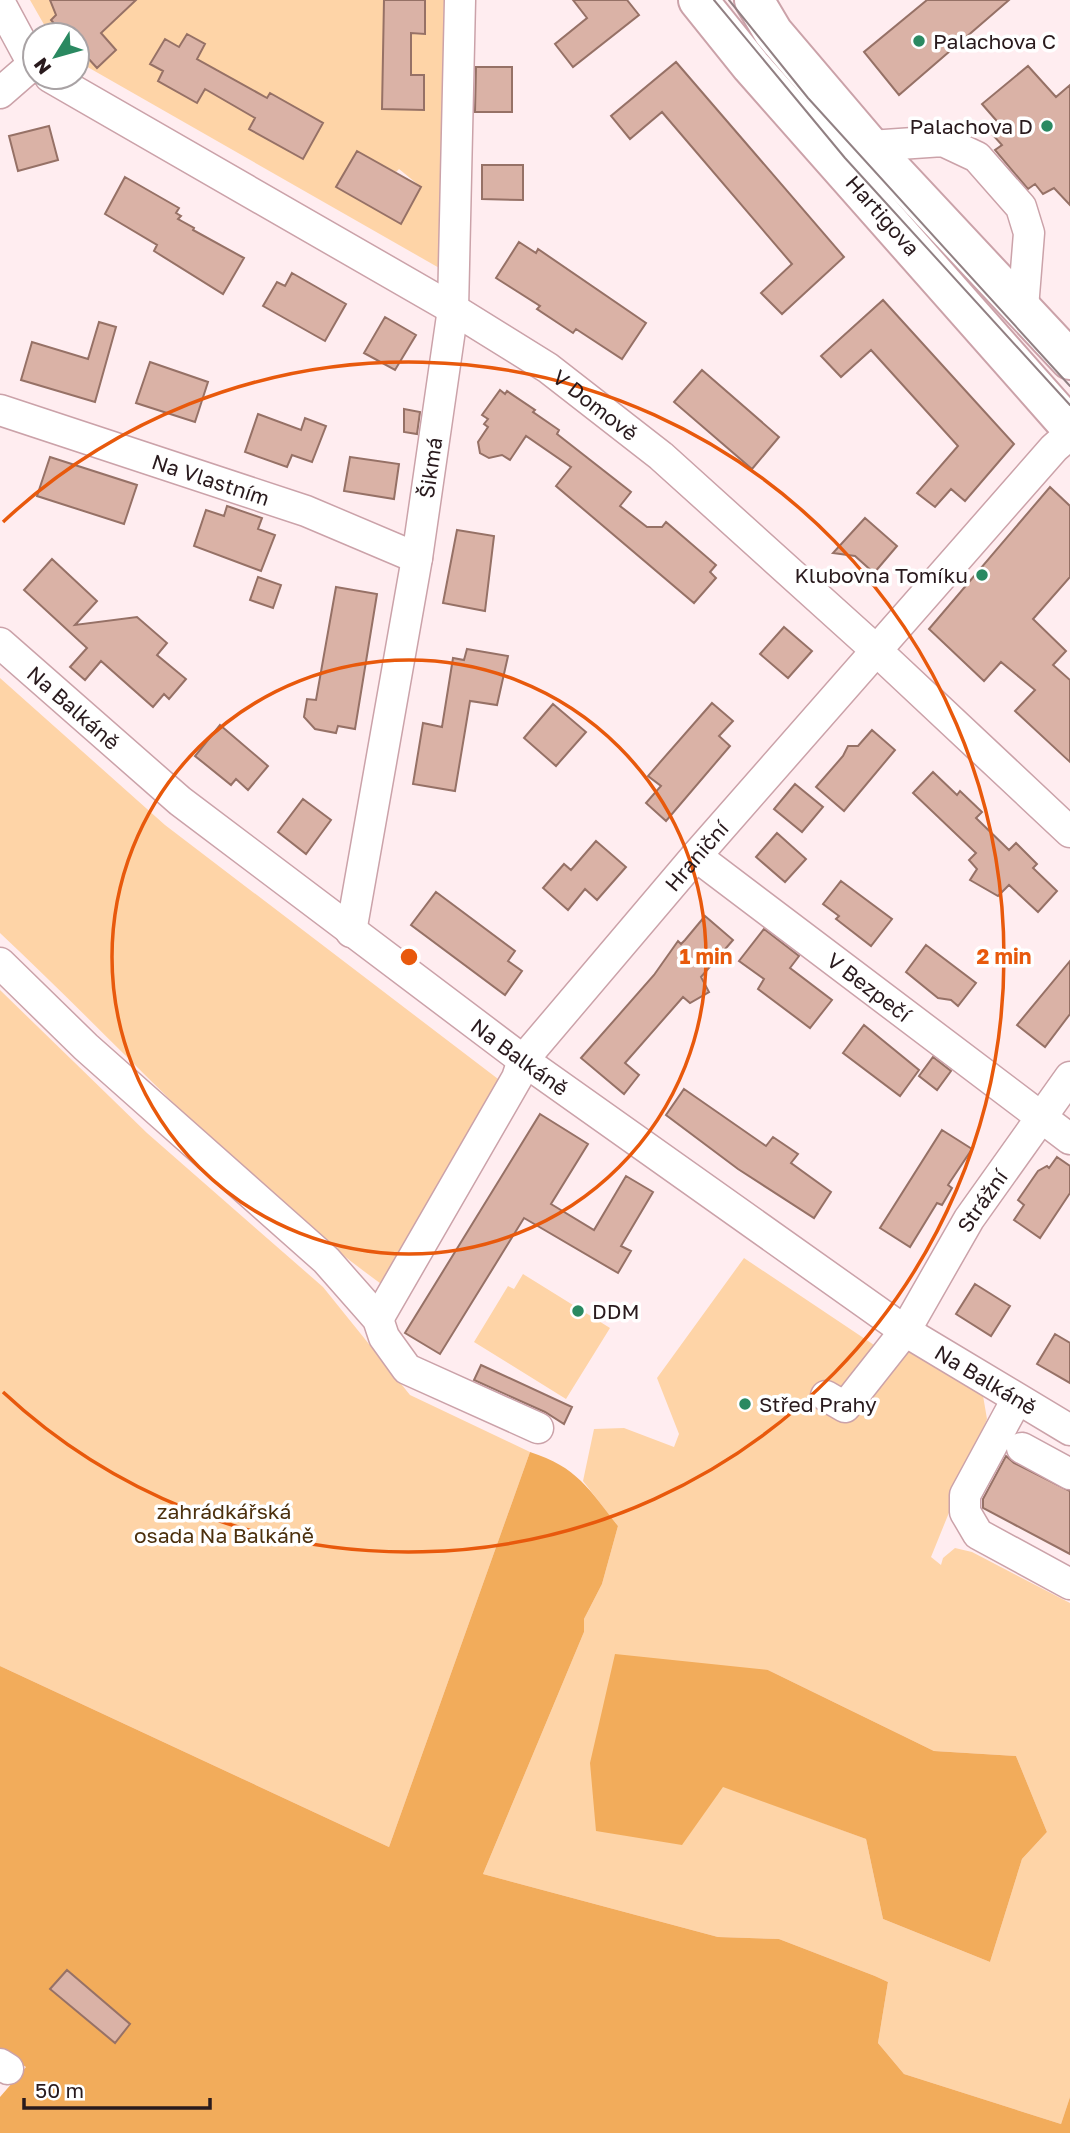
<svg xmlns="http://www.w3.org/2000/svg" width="1070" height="2133" viewBox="0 0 1070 2133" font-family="'Golos Text',sans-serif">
  <rect width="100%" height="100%" fill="#ffedf0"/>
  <path fill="#fed4a7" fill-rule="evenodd" d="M30,0h25l-3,6 6,8 -7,7 13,14h-14z
    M136,0h248l-1,45 28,1v-13h14v-33h19l-3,269 -364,-208v-15l20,22 19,-18 -15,-17zM187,34l18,10 -8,15 38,21 -30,9 -8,14 -39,-22 5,-10 -12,-7 13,-24 15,7zM383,75h41v35l-42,-1zM270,93l53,30 -21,36 -53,-30zM357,151l39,21 3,-3 22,18 -20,37 -65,-37z
    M0,678l165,147 337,257 -114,207c-143,-103 -260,-236 -388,-356z
    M0,990l147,143 176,154 87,108 120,57 -141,395 -389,-181z
    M744,1258l142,95 10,4 22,-9 63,36 6,35 -56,138 10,8 2,-7 12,-10 17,4 98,51v494l-9,27 -157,-50 -26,-31 10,-61 -13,-6 -96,-37 -61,-2 -235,-63 101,-242v-13l18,-35 16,-58 -35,-45 11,-52 30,-1 50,19 5,-13 -22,-56zM768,1670l166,81 82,5 31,76 -25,27 -32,103 -107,-43 -17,-80 -143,-53z
    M523,1274l87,54 -44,71 -92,-57 34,-56 6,3z"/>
  <path fill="#f2ac5b" d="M530,1452c47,15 59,37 88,74l-16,58 -18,35v13l-101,242 235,63 61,2 96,37 13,6 -10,61 26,31 157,50 9,-27v36h-1070v-36l26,-30 -26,-17v-384l389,181z
    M615,1654l153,16 166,81 82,5 31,76 -25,27 -32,103 -107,-43 -17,-80 -143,-52 -41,58 -86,-14 -6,-68z"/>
  <path fill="#dab2a6" stroke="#967166" stroke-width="2" d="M50,0h86l-35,33 15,17 -19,18 -20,-22v-11h-13l-13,-15 5,-5z
    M384,0h41v34l-14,-1v42h13v35l-42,-1z
    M573,0h54l12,15 -66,52 -18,-23 32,-26z
    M927,0h82l-110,95 -35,-43z
    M187,34l18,10 -8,15 70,39 3,-5 53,30 -20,36 -54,-30 6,-11 -50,-29 -8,14 -39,-22 5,-10 -13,-7 15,-25 14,8z
    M676,62l168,195 -62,57 -21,-21 31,-29 -130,-152 -32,27 -19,-23z
    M1028,66l28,31 14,-12v120l-16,-17 -11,6 -8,-10 -7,5 -33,-39 7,-5 -9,-10 9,-8 -20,-23z
    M476,67h36v45h-37z
    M49,126l9,34 -40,11 -9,-35z
    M357,151l64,36 -20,37 -65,-37z
    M482,165h41v35l-41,-1z
    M125,177l54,31 -3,5 5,3 -3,3 16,9 -1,2 51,28 -21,36 -69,-43 3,-6 -52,-31z
    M519,242l17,11 2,-4 108,74 -24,36 -46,-30 -3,4 -36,-24 3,-3 -44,-28z
    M292,273l54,31 -21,37 -62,-35 14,-24 8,4z
    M883,300l131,144 -49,57 -14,-12 -16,18 -18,-14 41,-47 -87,-96 -30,27 -20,-21z
    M385,317l31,18 -21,35 -31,-17z
    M99,322l17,5 -21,75 -74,-22 11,-38 56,17z
    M150,362l58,20 -13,40 -59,-19z
    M702,370l77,67 -27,32 -78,-67z
    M500,390l5,4 2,-3 28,19 -2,2 26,18 -2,4 74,58 -11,14 27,21h15l4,-5 50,43 -6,7 6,6 -22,25 -138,-117 15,-19 -45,-31 -16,24 -8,-5 -13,3 -9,-5 -2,-11 10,-15 -4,-3 4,-5 -6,-4z
    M404,409l16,3 -3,22 -13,-2z
    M258,414l43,16 4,-12 21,8 -14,36 -20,-7 -5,12 -42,-15z
    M50,457l87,28 -13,39 -87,-28z
    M350,457l49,7 -5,35 -50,-8z
    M1050,487l20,19v71l-37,42 33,32 -13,14 17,15v82l-55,-51 20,-21 -34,-28 -17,19 -55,-52z
    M227,506l35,12 -4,11 17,6 -14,36 -67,-25 12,-36 18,6z
    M865,518l32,28 -23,27 -19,-17 -22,-3z
    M457,530l37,6 -9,75 -42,-8z
    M52,559l45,42 -22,24 62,-8 30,26 -10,12 29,24 -17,20 -5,-5 -11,13 -52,-46 -16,19 -15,-13 17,-19 -63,-58z
    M258,577l23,8 -8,23 -23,-8z
    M336,587l41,7 -22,135 -17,-3 -2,7 -21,-4 -11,-12 3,-18 9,1z
    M784,627l28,24 -24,27 -28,-24z
    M467,649l41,7 -11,49 -27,-4 -15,90 -42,-7 10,-61 19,4 11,-69 11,2z
    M712,703l21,18 -14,15 11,10 -64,75 -20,-18 15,-17 -13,-10z
    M553,704l33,28 -30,34 -32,-28z
    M220,725l48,41 -20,24 -12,-11 -5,6 -36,-29z
    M872,730l23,20 -51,61 -28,-24 27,-31 5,-10h10z
    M933,772l24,23 3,-4 22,21 -6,6 33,32 7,-7 21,21 -4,4 24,23 -19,21 -29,-27 -11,11 -28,-16 7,-11 -8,-9 7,-7 -63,-60z
    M795,784l28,23 -21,25 -28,-23z
    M303,799l28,21 -25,34 -28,-22z
    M777,833l29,26 -21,23 -29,-25z
    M596,841l30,26 -29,33 -12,-11 -17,21 -25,-22 21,-24 7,6z
    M841,881l51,38 -21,27 -35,-27 3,-3 -16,-12z
    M436,892l79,59 -7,10 14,10 -17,24 -94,-70z
    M705,916l28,24 -32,37 8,15 -19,11 -7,-6 -58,66 14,12 -15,19 -43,-36 73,-83 24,-34 3,3 4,-4z
    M764,929l35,27 -9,12 42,32 -22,28 -52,-39 6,-10 -25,-18z
    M926,945l50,38 -18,23 -7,-6 -13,-2 -32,-26z
    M1070,961v53l-25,33 -28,-22z
    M864,1025l55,45 -19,26 -57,-43z
    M933,1057l18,14 -14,19 -18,-14z
    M684,1089l82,57 7,-9 25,17 -7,9 40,29 -17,26 -76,-49 -72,-54z
    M540,1114l48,30 -37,60 43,26 32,-54 27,16 -32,54 10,5 -13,22 -94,-55 -84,136 -35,-21z
    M942,1130l30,19 -24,36 4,3 -10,17 -5,-2 -27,44 -30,-19z
    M1057,1157l13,9v27l-30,45 -26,-18 10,-15 -6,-5 20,-29 9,-5 2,2z
    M975,1284l35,22 -19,30 -35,-22z
    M1055,1334l15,9v40l-33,-19z
    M481,1365l91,42 -8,17 -19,-12 -71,-32z
    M1006,1456l8,7 56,28v63l-87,-46v-9z
    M67,1970l63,54 -15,19 -65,-54z"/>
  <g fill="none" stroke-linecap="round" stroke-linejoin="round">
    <defs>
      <g id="minor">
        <path d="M0,3l35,65"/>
        <path id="s1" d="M50,77l403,232 95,59 113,88 216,195 193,181"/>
        <path d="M0,93l31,-27"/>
        <path d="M870,146l73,-5 34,16 44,50 8,26 -6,75"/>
        <path id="s2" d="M0,410l306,101 111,47"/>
        <path id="s3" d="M0,643l180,158 343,259 382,271 165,99"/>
        <path id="s4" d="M696,856l374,283"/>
        <path id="s5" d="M351,932l66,-374 36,-249 7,-309"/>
        <path d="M0,963l86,84 240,213 52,59 6,18 23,32 131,59"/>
        <path id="s6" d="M378,1319l139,-241 6,-18 173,-204 358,-408 16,-14"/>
        <path id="s7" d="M826,1396l19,11 60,-76 64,-112 101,-142"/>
        <path d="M1017,1399l-52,96v17l13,22 92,50"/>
        <path d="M1022,1448l48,26"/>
        <path d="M0,2064l8,5"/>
      </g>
      <g id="major">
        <path id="s8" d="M698,0l53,66 319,361"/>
        <path d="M754,0l19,32 97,114 200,214"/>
      </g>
    </defs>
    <use href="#minor" stroke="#cba2a9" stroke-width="33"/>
    <use href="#major" stroke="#cba2a9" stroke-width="42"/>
    <use href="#minor" stroke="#fff" stroke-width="30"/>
    <use href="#major" stroke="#fff" stroke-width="38"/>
    <path stroke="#918083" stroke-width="2" d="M714,0l131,158 225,247
      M729,0l79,98 262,288"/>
  </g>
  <g fill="none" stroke="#e8590c" stroke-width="3.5">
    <circle cx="409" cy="957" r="297"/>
    <path d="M3 522A595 595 0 1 1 3 1392"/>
  </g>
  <g fill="#2a8961" stroke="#fff" stroke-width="2.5">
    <circle cx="919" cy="41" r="7"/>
    <circle cx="1047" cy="126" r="7"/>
    <circle cx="982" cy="575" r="7"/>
    <circle cx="578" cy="1311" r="7"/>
    <circle cx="745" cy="1404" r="7"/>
  </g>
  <g text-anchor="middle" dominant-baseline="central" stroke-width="7" stroke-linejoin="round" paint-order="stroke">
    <g font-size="21" fill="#291a1d" stroke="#fff" text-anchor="start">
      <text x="933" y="41">Palachova C</text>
      <text x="1033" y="126" text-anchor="end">Palachova D</text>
      <text x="968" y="575" text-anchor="end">Klubovna Tomíku</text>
      <text x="592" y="1311">DDM</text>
      <text x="759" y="1404">Střed Prahy</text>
    </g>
    <g font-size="21" fill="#291a1d" stroke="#fff">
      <text stroke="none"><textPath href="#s8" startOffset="284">Hartigova</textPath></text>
      <text stroke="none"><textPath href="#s1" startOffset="637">V Domově</textPath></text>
      <text stroke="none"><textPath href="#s5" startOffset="471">Šikmá</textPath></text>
      <text stroke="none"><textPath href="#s2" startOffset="222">Na Vlastním</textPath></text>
      <text stroke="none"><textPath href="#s3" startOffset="98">Na Balkáně</textPath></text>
      <text stroke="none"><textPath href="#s6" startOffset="565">Hraniční</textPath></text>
      <text stroke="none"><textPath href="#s4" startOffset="217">V Bezpečí</textPath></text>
      <text stroke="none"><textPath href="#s3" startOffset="665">Na Balkáně</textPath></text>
      <text stroke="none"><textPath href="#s7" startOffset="270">Strážní</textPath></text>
      <text stroke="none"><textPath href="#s3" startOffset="1232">Na Balkáně</textPath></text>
    </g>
    <g font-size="21" fill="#4c300d" stroke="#fff">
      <text x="224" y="1511">zahrádkářská<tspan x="224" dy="24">osada Na Balkáně</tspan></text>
    </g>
  </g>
  <circle cx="409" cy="957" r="10" fill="#e8590c" stroke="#fff" stroke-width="3.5"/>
  <g font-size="21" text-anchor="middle" font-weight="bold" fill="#e8590c" stroke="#fff" stroke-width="7" stroke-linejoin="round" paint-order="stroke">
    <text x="706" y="964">1 min</text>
    <text x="1004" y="964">2 min</text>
  </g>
  <g transform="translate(56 56) rotate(233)"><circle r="33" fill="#ffffff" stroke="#a9a3a5" stroke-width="2"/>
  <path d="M0-5L12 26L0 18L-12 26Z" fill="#2a8961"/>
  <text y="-10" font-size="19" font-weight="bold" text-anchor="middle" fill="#291a1d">N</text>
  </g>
  <path d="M24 2098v10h186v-10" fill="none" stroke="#291a1d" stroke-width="3.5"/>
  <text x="35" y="2098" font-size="21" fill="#291a1d" stroke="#ffffff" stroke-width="5" paint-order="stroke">50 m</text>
</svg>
